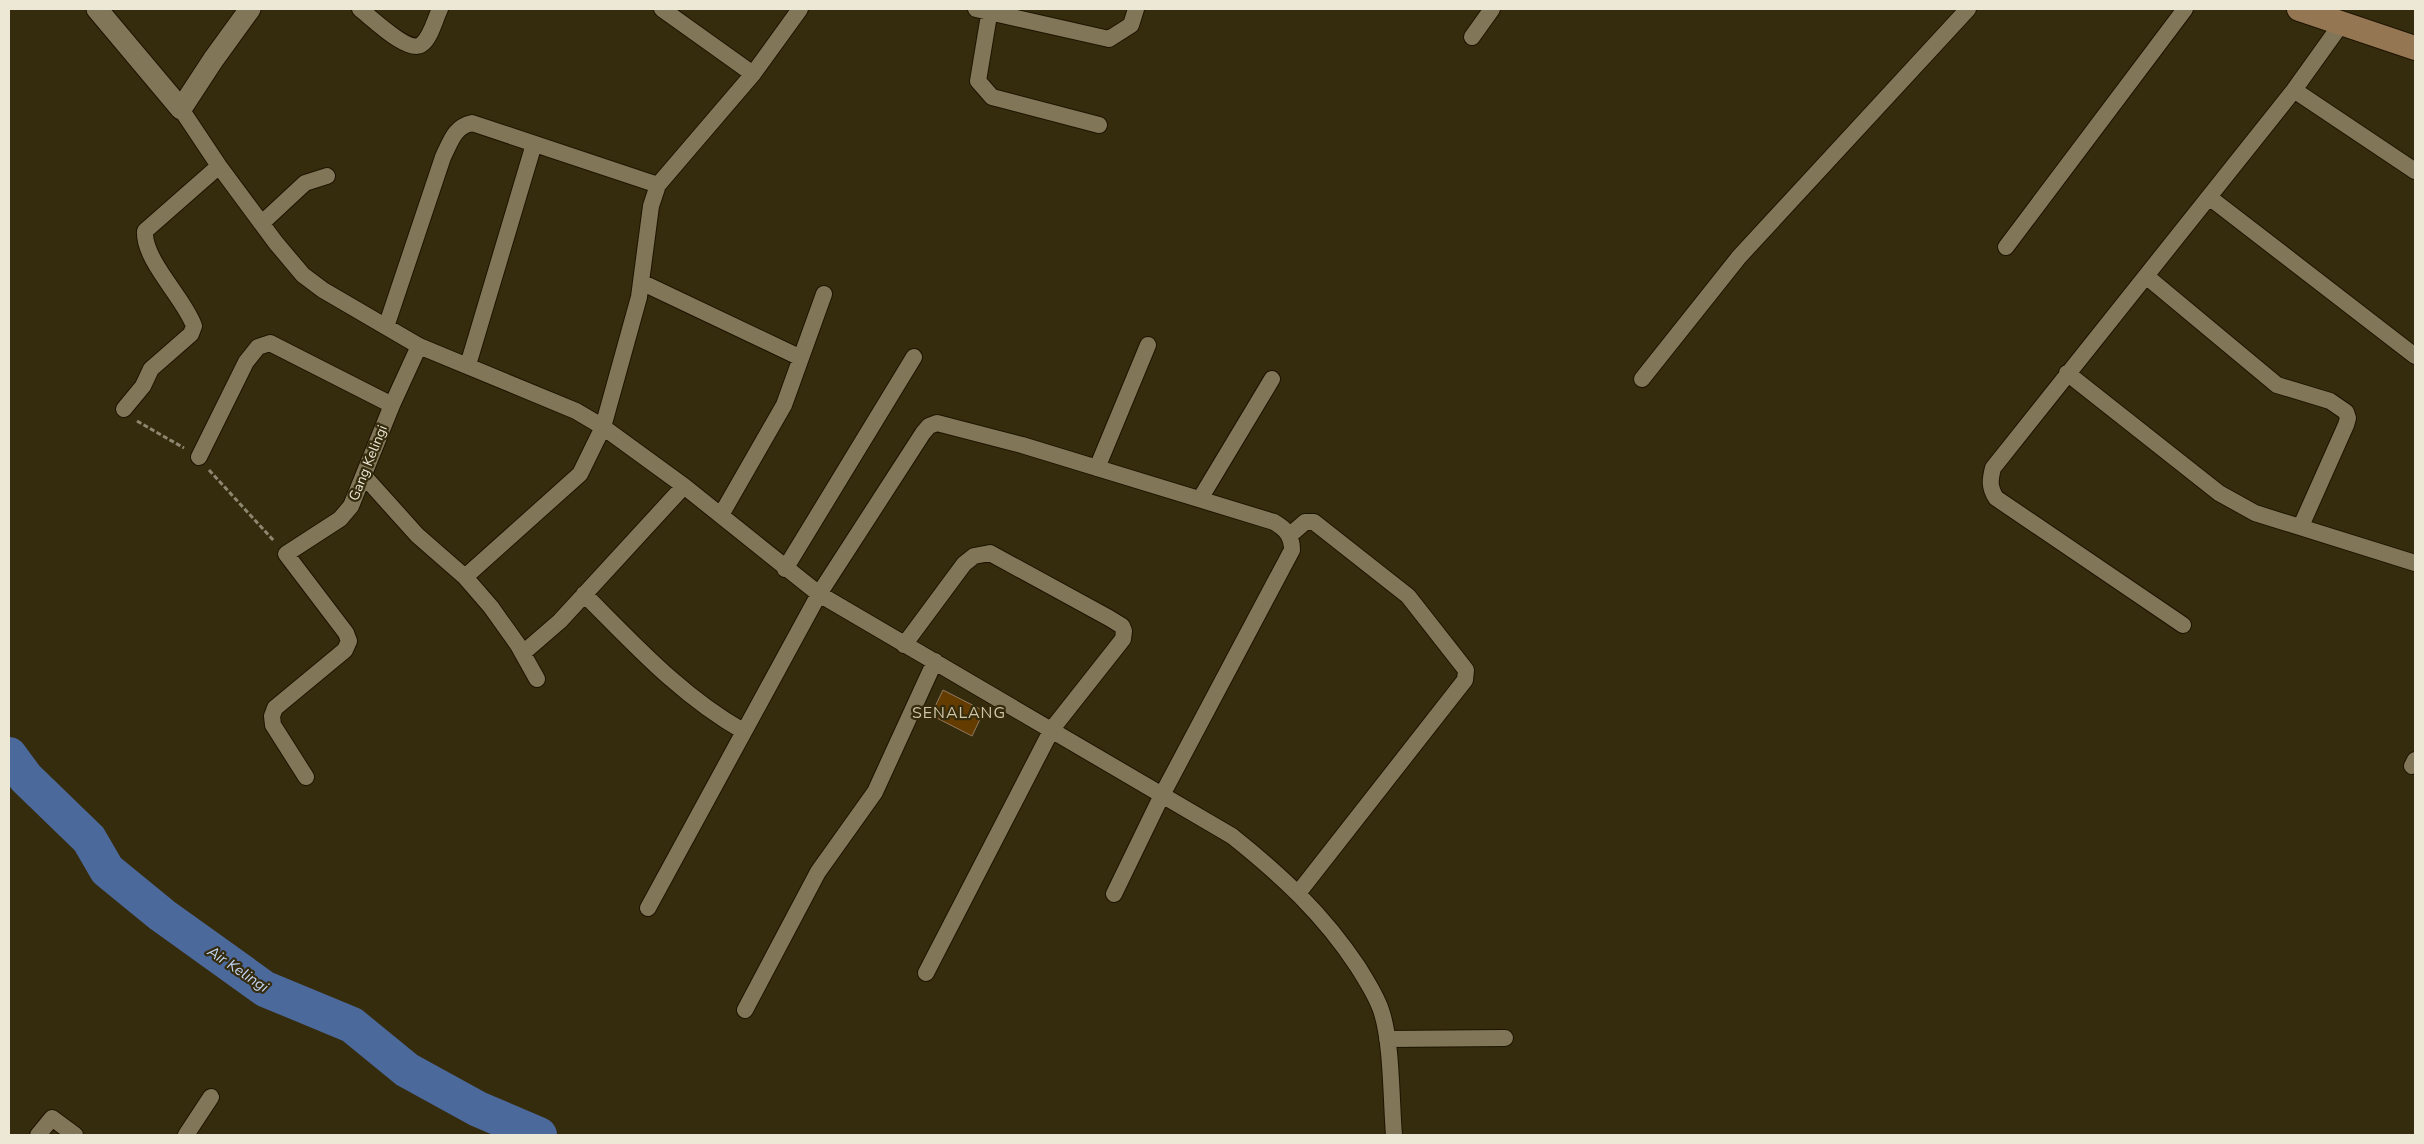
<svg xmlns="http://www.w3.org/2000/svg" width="2424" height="1144" viewBox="0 0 2424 1144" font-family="'Nunito Sans',sans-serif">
  <rect width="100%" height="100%" fill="#352c0e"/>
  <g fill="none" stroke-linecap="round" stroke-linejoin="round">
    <path stroke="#4c699c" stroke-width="36" d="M9,755l17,23 63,61 18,31 55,45 103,74 87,36 55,45 71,39 61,26"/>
  </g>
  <path fill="#643c00" stroke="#917960" d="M943,690l41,21 -12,25 -41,-21z"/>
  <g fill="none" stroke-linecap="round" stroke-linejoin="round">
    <defs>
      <path id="minor" d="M360,9c11,8 49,46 62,35 9,-7 13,-25 18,-35
        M662,9l91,65
        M976,9l133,30 22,-14 5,-16
        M990,9l-12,72 14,16 107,28
        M1472,37l20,-28
        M2294,90l121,81
        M181,109l38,57 57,77 27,32 20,15 96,56 157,65 27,16 81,59 135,108 413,242c49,39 91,78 126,131 8,13 18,28 23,43 11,32 10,90 13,125
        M2209,197l206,159
        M262,223l43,-40 22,-7
        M2006,247l179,-238
        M2146,276l131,109 53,16 16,11 2,6 -2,7 -45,101
        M641,282l160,76
        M386,327l57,-170c8,-16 11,-30 29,-34l186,62
        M468,365l66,-221
        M2067,373l152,120 36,20 160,50
        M1642,379l97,-122 229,-248
        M124,409l19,-23 8,-17 40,-35 3,-8c-9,-27 -51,-66 -49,-95l74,-65
        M199,457l47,-95 12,-15 12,-4 122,62
        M1097,468l51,-123
        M364,476l53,59 48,42 26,30 27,38 19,34
        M1200,499l72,-120
        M721,515l63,-110 40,-111
        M1289,536l16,-14h9l94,74 58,74 -1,10 -166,212
        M785,569l129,-212
        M465,577l115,-103 23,-47 36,-130 12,-91 7,-21 95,-111 47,-65
        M584,594c50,50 97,102 159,137
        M2183,625l-187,-127c-7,-11 -6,-18 -3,-30l301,-378 48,-67
        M904,645l60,-81 10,-8 16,-3 119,65 13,8 2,5 -1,8 -71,90 -126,244
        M523,653l37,-32 124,-135
        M2412,766l3,-6
        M306,777l-33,-52 -1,-9 3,-8 70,-58 4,-9 -3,-8 -60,-79 54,-35 11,-13 41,-101 27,-59
        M648,908l171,-314 104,-161 6,-7 8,-3 85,22 252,77c12,7 18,14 18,28l-130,245 -48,99
        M745,1010l73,-138 57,-80 60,-131
        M1387,1039l118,-1
        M38,1135l14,-17 23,17
        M186,1135l25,-38"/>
      <path id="tertiary" d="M97,9l84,100 32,-49 37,-51"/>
      <path id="secondary" d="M2299,9l116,39"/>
    </defs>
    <use href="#minor" stroke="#1d1400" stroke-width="18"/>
    <use href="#tertiary" stroke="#1d1400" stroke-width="23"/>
    <use href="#secondary" stroke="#1d1400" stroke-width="26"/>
    <path stroke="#8e876f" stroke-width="3" stroke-dasharray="5 2.5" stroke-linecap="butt" d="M137,421l47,27
      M209,470l65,71"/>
    <use href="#minor" stroke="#817657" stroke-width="16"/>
    <use href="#tertiary" stroke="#817657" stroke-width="21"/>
    <use href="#secondary" stroke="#957653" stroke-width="24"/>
  </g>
  <g text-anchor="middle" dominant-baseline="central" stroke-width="4.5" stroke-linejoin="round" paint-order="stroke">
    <g font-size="14" fill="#ede7d6" stroke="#352c0e">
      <text transform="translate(368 463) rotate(-68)">Gang Kelingi</text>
    </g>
    <g font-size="15" font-style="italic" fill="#c4d6f5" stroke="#352c0e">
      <text transform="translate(238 969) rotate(34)">Air Kelingi</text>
    </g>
    <g font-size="16" letter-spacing="1" fill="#d1c5a4" stroke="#352c0e">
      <text x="959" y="713">SENALANG</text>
    </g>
  </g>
  <rect width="2424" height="1144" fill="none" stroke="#ede7d6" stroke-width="20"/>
</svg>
